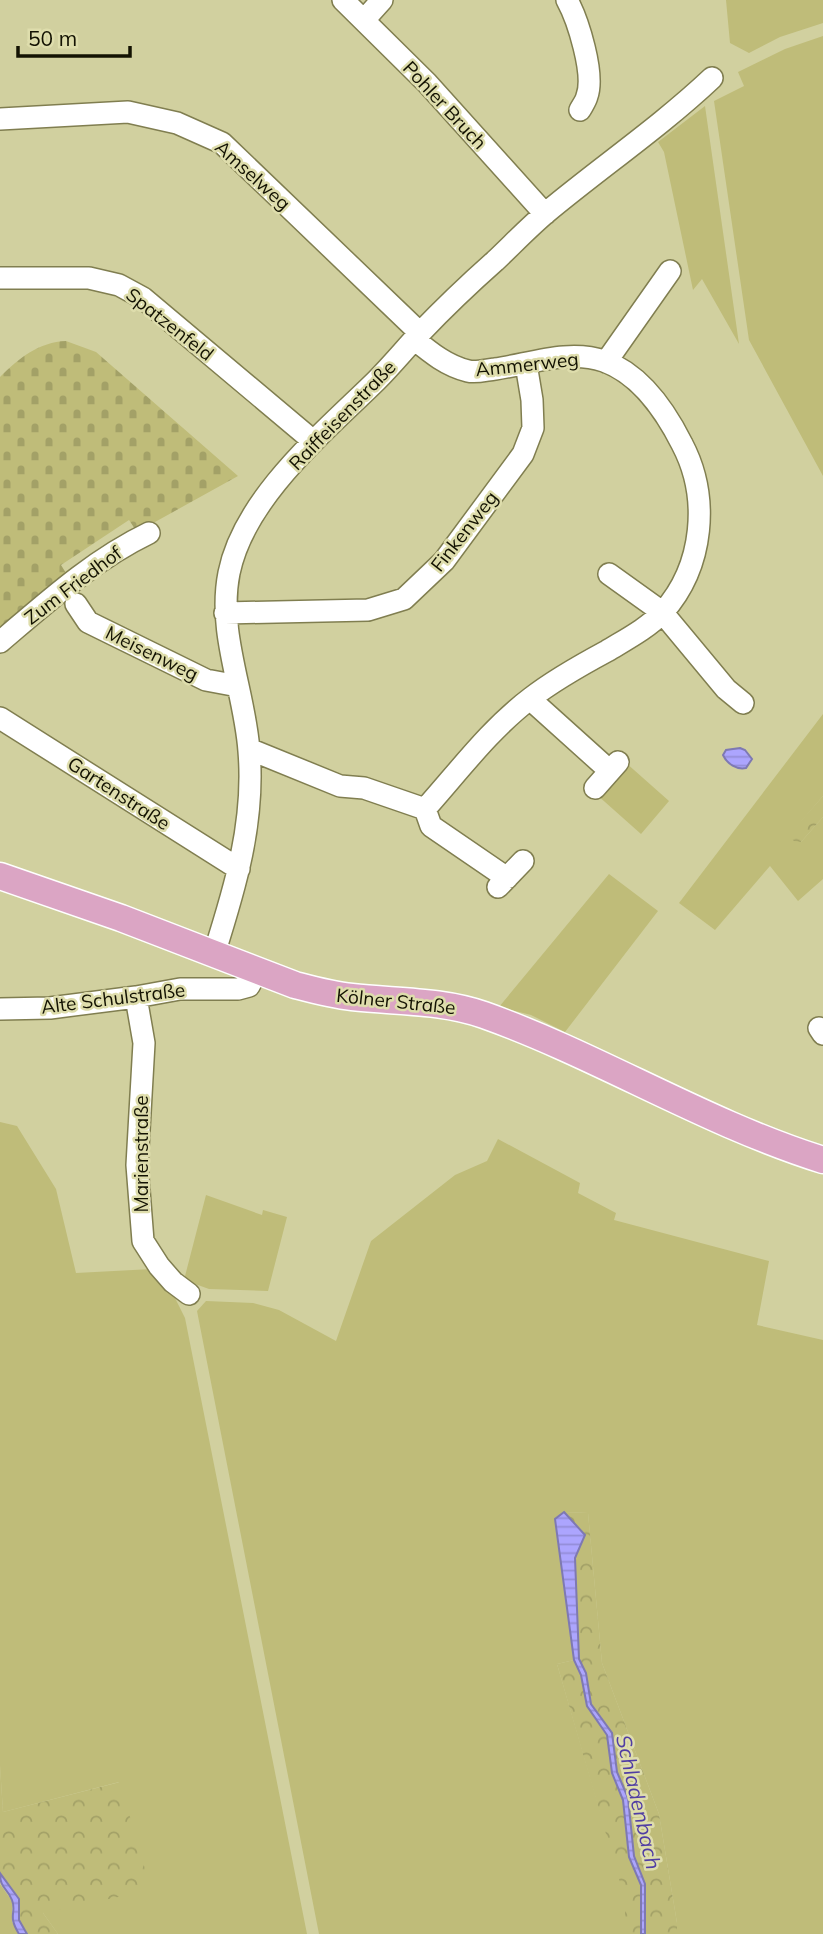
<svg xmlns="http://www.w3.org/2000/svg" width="823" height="1934" viewBox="0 0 823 1934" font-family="Mulish,sans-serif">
  <defs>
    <pattern id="forest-crowns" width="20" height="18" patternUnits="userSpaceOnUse" patternTransform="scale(1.75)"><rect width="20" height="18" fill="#bfbc79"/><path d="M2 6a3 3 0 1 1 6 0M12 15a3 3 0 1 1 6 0" fill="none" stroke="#a3a167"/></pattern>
    <pattern id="cemetery-stones" width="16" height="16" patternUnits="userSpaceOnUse" patternTransform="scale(1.75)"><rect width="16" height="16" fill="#bfbc79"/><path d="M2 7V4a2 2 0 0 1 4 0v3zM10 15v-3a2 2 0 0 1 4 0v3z" fill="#a3a167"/></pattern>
    <pattern id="water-rules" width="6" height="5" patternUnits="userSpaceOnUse" patternTransform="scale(1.75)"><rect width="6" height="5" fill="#aca5fe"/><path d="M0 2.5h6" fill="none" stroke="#938dd8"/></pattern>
  </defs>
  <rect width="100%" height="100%" fill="#d1d09f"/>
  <path fill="#bfbc79" d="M726,0h97v23l-43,14 -31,16 -19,-10z
    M823,36v440l-74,-136 -35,-239 30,-15 -6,-14 47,-23z
    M705,106l34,238 -37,-65 -9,11 -29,-138 -6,-10z
    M823,714v82l-30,35 8,11 22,-25v62l-25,22 -28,-35 -55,64 -36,-27z
    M625,762l44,39 -28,33 -45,-40z
    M609,874l49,37 -93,121 -34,-17 -32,-8z
    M0,1122l17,4 39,63 20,84 76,-4 23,29 10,20 122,616h-249l-15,-21 76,-131 -116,30 -3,-46z
    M498,1139l82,44 -2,10 38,20 -2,7 155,41 -12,64 66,15v594h-146v-11l-18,-109 -57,-151 -14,-150 -24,-1 -9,7 19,141 -17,4 69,236 -1,34h-306l-122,-623 9,-10 47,2 26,7 57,31 35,-100 84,-66 32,-14z
    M206,1195l56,20 1,-5 24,7 -19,74 -59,-2 -25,-9z
    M0,1884l12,17v21l7,12h-19z"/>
  <path fill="url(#forest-crowns)" d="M823,796v21l-22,25 -7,-1 -3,-3 1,-7z
    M564,1512l24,1 14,150 57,151 18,109v11h-32v-50l-11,-28 -6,-58 -11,-26 -5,-39 -21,-29 -5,-31 -7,-14 -4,-101 10,-23z
    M574,1660l7,15 6,31 20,29 5,38 11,27 6,57 12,28v49h-16v-34l-68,-236z
    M0,1766l3,46 117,-30 31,108 -108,23 15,21h-31l-8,-14v-22l-19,-25z"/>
  <path fill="url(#cemetery-stones)" d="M66,341l30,11 142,124 -101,56 -8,-12 -68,45 8,13 -69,56v-257c19,-19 39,-35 66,-36z"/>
  <path fill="url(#water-rules)" stroke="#7e79b2" stroke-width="2" d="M740,748l5,2 7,9 -6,9c-9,2 -19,-4 -23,-13l3,-5z
    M564,1512l21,23 -10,23 4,101 7,14 5,31 21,29 5,39 11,26 6,58 11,28v50h-4v-49l-12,-28 -6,-57 -11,-27 -5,-38 -20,-29 -6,-31 -7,-15 -19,-141z
    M0,1873l19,26v21l8,14h-8c-12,-19 -2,-21 -7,-34 -5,-13 -12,-11 -12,-27z"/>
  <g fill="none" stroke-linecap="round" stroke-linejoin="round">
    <defs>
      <path id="minor" d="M343,0l84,83 118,131
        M567,0c11,20 28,74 20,96 -1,5 -5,10 -7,14
        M364,20l18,-20
        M0,119l128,-7 49,11 45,20 198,190
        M0,278h89l30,7 24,13 169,142
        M606,362l64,-91
        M609,574l53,38 64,77 17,14
        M76,604l12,18 118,58 32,6
        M225,613l143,-3 36,-11 40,-38 79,-107 10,-26 -1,-28 -6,-36
        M0,642c47,-40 93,-82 149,-109
        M530,699l80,72
        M0,718l239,151
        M249,749l91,37 24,2 61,21c34,-38 65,-80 106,-111 23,-18 50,-33 76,-47 18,-11 41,-23 56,-39 41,-46 47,-115 19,-168 -16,-32 -42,-70 -78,-83 -35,-12 -74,3 -109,8 -9,1 -19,4 -27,2 -21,-5 -37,-18 -54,-32
        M595,788l23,-26
        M425,809l6,17 76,52
        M498,887l25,-26
        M214,954c21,-66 41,-132 35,-203 -4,-59 -32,-118 -20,-178 15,-75 94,-140 147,-192 15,-15 29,-32 44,-48 24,-25 49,-49 75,-72 17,-16 34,-34 52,-49 54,-45 113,-85 165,-134
        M136,997l8,46 -7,122 6,76 16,25 14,16 16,12
        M0,1009l50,-1 86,-11 44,-8h58l11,-3 9,-17
        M819,1028l4,6"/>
      <path id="major" d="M0,876l121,42 174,67c19,5 37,10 57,12 44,5 89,3 132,18 115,41 221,108 339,145"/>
    </defs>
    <use href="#minor" stroke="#807e50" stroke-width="24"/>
    <use href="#major" stroke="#fff" stroke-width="29"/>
    <use href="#minor" stroke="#fff" stroke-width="21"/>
    <use href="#major" stroke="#dba5c4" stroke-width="26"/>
  </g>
  <g text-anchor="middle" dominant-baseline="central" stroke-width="5" stroke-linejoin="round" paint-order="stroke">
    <g font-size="19" fill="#131202" stroke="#deddac">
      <text transform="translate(445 105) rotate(47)">Pohler Bruch</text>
      <text transform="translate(253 175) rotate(42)">Amselweg</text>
      <text transform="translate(170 324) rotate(38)">Spatzenfeld</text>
      <text transform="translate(527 364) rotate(-6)">Ammerweg</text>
      <text transform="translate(342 415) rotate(-46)">Raiffeisenstraße</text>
      <text transform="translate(464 531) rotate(-52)">Finkenweg</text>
      <text transform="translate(73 585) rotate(-37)">Zum Friedhof</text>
      <text transform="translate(152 653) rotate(26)">Meisenweg</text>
      <text transform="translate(119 793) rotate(33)">Gartenstraße</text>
      <text transform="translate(113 998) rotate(-7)">Alte Schulstraße</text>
      <text transform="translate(396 1001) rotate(6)">Kölner Straße</text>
      <text transform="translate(141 1154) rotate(-90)">Marienstraße</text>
    </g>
    <g font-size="21" font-style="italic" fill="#503da3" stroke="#deddac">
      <text transform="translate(639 1802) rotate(77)">Schladenbach</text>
    </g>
  </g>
  <path d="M18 46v10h112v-10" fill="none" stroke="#131202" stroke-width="3.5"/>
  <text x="28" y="46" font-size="21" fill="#131202" stroke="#deddac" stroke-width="5" paint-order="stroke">50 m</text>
</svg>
